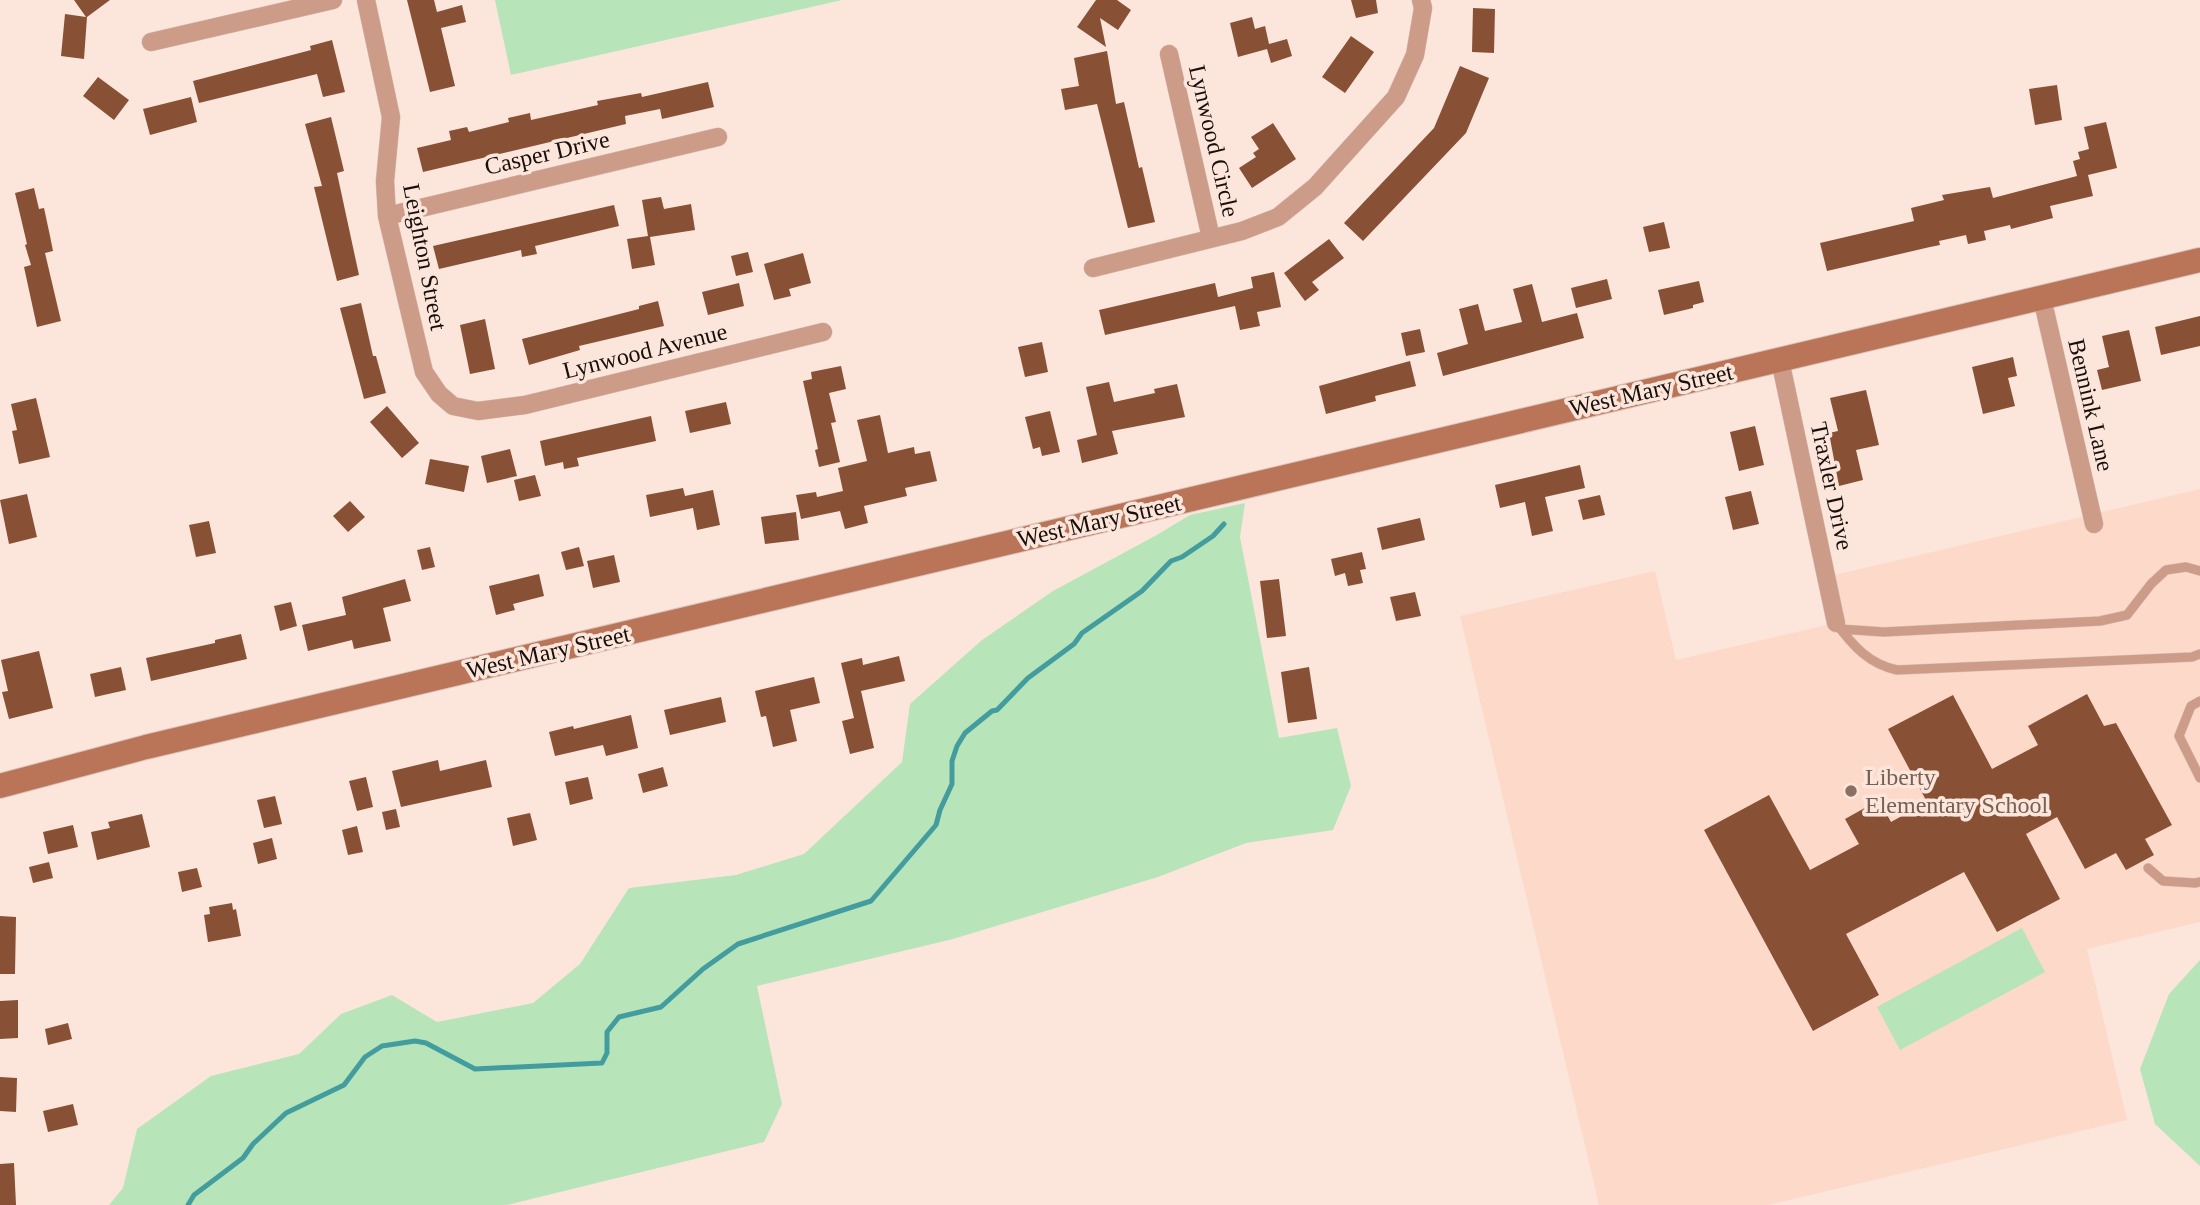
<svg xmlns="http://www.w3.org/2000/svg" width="2200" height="1205" viewBox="0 0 2200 1205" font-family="Georgia,serif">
  <rect width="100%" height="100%" fill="#fce6dc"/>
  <path fill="#fcd9c9" d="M2200,489v433l-113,27 40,171 -359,85h-169l-139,-589 195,-45 21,89 159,-37 -9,-46z"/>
  <path fill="#b8e4b9" d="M495,0h347l-331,75z
    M1245,503l-5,34 39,201 58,-10 14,58 -18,44 -87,13 -88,34 -205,62 -196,47 25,118 -18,38 -257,63h-398l14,-17 14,-59 74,-53 88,-22 42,-40 51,-19 45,27 96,-19 47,-39 49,-76 107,-13 68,-21 98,-92 8,-58 72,-64 71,-49 102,-55 35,-21z
    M2022,928l23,44 -145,78 -23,-43z
    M2200,960v206l-45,-42 -15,-55 29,-75z"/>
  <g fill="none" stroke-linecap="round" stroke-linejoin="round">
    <path stroke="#439d9e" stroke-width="5" d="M188,1205l6,-10 49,-37 10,-14 33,-31 58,-28 21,-28 17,-11 33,-5 11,2 49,26 127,-6 5,-10v-21l12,-15 42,-10 42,-38 35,-25 133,-43 65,-76 4,-15 12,-26v-23l5,-15 8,-13 27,-22 5,-1 31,-32 46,-34 8,-11 60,-42 29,-30 11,-4 31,-21 11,-12"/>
  </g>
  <path fill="#885035" d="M74,0h36l-23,17 -3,42 -23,-3 4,-42 21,3z
    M407,0h27l3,12 25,-7 4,17 -25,6 14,58 -25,6z
    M1096,0h21l14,10 -13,20 -18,-12 6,29 -29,-20z
    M1351,0h25l2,13 -22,5z
    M1473,8l22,1 -1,44 -22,-1z
    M1252,17l3,12 10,-3 4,18 18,-5 5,17 -21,7 -4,-14 -29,8 -8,-34z
    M1351,36l23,16 -29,41 -23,-16z
    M332,40l13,52 -22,5 -6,-23 -118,29 -6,-22 118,-31 -1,-4z
    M1107,51l9,53 8,-2 15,66 3,-1 13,55 -27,6 -31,-124 -32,6 -4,-21 18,-3 -5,-28z
    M1460,66l29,12 -23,55 -103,108 -19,-18 90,-95z
    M98,77l31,23 -15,20 -31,-24z
    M708,82l6,25 -52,12 -2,-10 -35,7 1,8 -203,48 -6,-24 34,-8 -2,-9 18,-4 2,5 40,-10 -1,-4 22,-5 1,7 67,-15 -1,-4 44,-8 1,4z
    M2057,85l5,35 -27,5 -6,-36z
    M191,97l6,25 -47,13 -7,-26z
    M331,117l13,54 -7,2 22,102 -22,6 -23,-94 8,-1 -17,-62z
    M2106,122l11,46 -29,7 5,21 -43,10 3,12 -42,11 -1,-4 -26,6 2,9 -18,4 -2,-9 -27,6 1,4 -10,2 -103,24 -7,-28 94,-22 -3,-13 33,-8 -2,-5 48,-8 3,11 84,-22 -4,-15 7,-2 -2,-7 11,-3 -5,-22z
    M1273,123l23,36 -44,29 -13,-20 17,-11 -3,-4 6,-4 -8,-12z
    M34,188l5,21 5,-1 6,28 3,15 -8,2 16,68 -24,6 -13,-60 7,-2 -6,-20 2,-1 -12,-51z
    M661,197l3,12 27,-5 4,26 -45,7 5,28 -23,4 -5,-30 21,-3 -6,-36z
    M614,205l5,21 -84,20 2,8 -15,3 -1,-7 -82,19 -6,-23z
    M1664,222l6,26 -21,4 -6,-25z
    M1329,239l15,19 -32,24 7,8 -14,11 -21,-28z
    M748,252l5,20 -17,4 -5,-20z
    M803,253l8,30 -22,6 2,7 -17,4 -10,-36z
    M1274,272l7,35 -24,5 3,14 -20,4 -5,-24 -130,29 -6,-25 116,-27 3,14 35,-9 -2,-11z
    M1607,279l5,20 -36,9 -5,-20z
    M1699,281l5,21 -11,3v3l-29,7 -6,-25z
    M739,283l5,23 -36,9 -6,-23z
    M1532,284l10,38 35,-9 7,25 -141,38 -6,-23 31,-9 -9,-35 19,-5 7,27 37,-9 -9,-33z
    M658,301l6,25 -85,20 1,4 -51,15 -7,-26 117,-30v-3z
    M361,303l12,53h3l10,37 -22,6 -24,-91z
    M2200,316v30l-39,9 -6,-28z
    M485,319l10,50 -25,5 -10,-49z
    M1420,329l5,23 -19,4 -5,-23z
    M2129,330l12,51 -39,9 -5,-20 12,-3 -7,-31z
    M1042,342l6,30 -23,5 -7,-30z
    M2013,357l4,19 -9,2 7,28 -32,8 -11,-47z
    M1410,361l6,25 -41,10 1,5 -50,13 -7,-28z
    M841,366l5,23 -17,4 7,29 -5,1 9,39 -21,5 -4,-17 3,-1 -15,-68 9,-2 -1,-7z
    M1109,382l5,20 41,-9 -1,-4 23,-5 8,33 -73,14 6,23 -36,9 -5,-23 20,-5 -11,-48z
    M1866,390l13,55 -23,5 7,30 -24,6 -10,-53 9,-2 -8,-33z
    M36,398l14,59 -31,7 -7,-33 5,-1 -6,-26z
    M726,402l5,22 -41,9 -5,-22z
    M387,406l32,37 -17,15 -32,-36z
    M1050,411l10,41 -18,4 -2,-9 -7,2 -8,-32z
    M880,415l8,38 26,-6 1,7 15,-3 7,30 -32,7 2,8 -43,10 4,17 -23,6 -5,-18 -39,8 -5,-24 20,-3 1,5 26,-6 -5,-23 29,-7 -10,-41z
    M651,416l5,25 -79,17 2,8 -15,3 -1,-7 -18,4 -5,-25z
    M1755,426l9,39 -25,6 -9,-39z
    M510,449l7,27 -30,7 -6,-27z
    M430,459l39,7 -5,26 -39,-8z
    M1580,465l5,23 -40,9 8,34 -21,5 -7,-34 -25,6 -5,-23z
    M535,475l6,21 -22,5 -5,-21z
    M683,488l2,8 28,-6 7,35 -23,5 -4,-22 -43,9 -4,-22z
    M1751,491l8,33 -26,6 -8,-33z
    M27,494l10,43 -28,7 -9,-44z
    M1600,495l5,20 -22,5 -5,-20z
    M350,501l15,16 -17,15 -15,-16z
    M796,512l3,28 -34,4 -4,-27z
    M1420,518l5,22 -43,10 -5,-22z
    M209,521l7,32 -20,4 -7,-32z
    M430,547l5,20 -13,3 -5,-20z
    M579,547l5,19 -18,4 -5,-18z
    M1362,552l4,17 -6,1 3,13 -15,3 -3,-13 -10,3 -4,-17z
    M614,555l6,27 -27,6 -6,-27z
    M539,574l5,22 -31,8 2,6 -19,5 -7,-29z
    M405,579l6,22 -28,7 8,33 -37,8 -2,-9 -44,11 -6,-26 44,-10 -4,-18z
    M1279,579l7,57 -19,2 -7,-57z
    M1415,592l6,24 -25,5 -6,-24z
    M291,602l6,24 -17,5 -6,-25z
    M241,634l6,25 -96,22 -5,-23 69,-15v-3z
    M39,651l14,57 -44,11 -7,-27 6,-1 -7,-31z
    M899,656l6,25 -44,10 13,57 -24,6 -8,-33 12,-3 -13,-55 21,-5 1,7z
    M121,667l5,23 -31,7 -5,-23z
    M1309,667l8,52 -29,4 -7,-51z
    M814,677l6,26 -30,7 7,31 -24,6 -7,-31 -5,1 -6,-26z
    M2087,694l17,32 12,-3 56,102 -27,14 9,16 -28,15 -10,-17 -31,16 -28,-52 -31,17 34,65 -63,33 -33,-60 -118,62 33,61 -66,36 -109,-201 65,-35 41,75 49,-26 -14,-25 34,-19 12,22 36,-20 -39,-73 65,-34 39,74 46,-24 -10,-19z
    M721,697l5,25 -56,13 -6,-25z
    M631,715l7,33 -32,8 -3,-11 -48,11 -6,-24 24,-6 1,3z
    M438,760l2,11 46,-11 6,27 -91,20 -9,-36z
    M663,767l5,19 -25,7 -5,-19z
    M366,777l7,30 -16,4 -8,-30z
    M588,777l5,22 -23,6 -5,-23z
    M275,796l7,28 -18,4 -7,-28z
    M396,809l4,18 -14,3 -4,-18z
    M530,813l7,27 -24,6 -6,-28z
    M142,814l8,33 -53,13 -6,-28 19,-4 -2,-6z
    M73,825l5,22 -30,7 -5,-22z
    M357,826l6,26 -15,3 -6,-25z
    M272,838l5,21 -19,5 -5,-21z
    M49,862l4,16 -20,5 -4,-16z
    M197,868l5,19 -20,5 -4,-20z
    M232,903l1,7 3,-1 5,27 -33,6 -4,-27 6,-1 -1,-7z
    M0,916l16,1 -1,57h-15z
    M18,1000v38l-18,1v-38z
    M68,1023l4,16 -24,6 -3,-16z
    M0,1077l17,1 -1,34 -16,-1z
    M73,1104l5,21 -30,7 -5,-21z
    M14,1163l2,42h-16v-41z"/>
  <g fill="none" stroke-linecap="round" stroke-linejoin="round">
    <defs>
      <path id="service" d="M1836,623c17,23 33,41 61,47l295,-13 8,-3
        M1840,629l44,3 216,-11 27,-6 24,-31 15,-14 20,-3 14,4
        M2200,701l-9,5 -12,30 21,42
        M2148,868l15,13 32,2 5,-1"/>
      <path id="minor" d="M366,0l25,117 -6,64 2,35 37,156 15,22 14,12 25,5 47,-6 298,-73
        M151,42l182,-42
        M1169,54l42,184
        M387,216l331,-79
        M1093,268l149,-37 36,-14 37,-30 81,-90 19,-42 8,-47 -2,-8
        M2042,298l52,226
        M1780,360l56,263"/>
      <path id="secondary" d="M0,786l146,-39 2054,-487"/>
    </defs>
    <use href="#service" stroke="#d8c4bb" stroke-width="10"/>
    <use href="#minor" stroke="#d8c4bb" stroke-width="19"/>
    <use href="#secondary" stroke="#d8c4bb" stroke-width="26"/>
    <use href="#service" stroke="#cd9c88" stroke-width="9"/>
    <use href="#minor" stroke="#cd9c88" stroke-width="18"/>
    <use href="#secondary" stroke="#ba7457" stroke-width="24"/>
  </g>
  <circle fill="#8d6e63" stroke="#fce6dc" stroke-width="2.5" cx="1851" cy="791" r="7"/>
  <g text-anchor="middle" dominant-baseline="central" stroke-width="7" stroke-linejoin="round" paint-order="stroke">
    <g font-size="24" fill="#180f0b" stroke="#fce6dc">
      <text transform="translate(1214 141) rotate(77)">Lynwood Circle</text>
      <text transform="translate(547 153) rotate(-13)">Casper Drive</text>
      <text transform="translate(425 257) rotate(79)">Leighton Street</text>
      <text transform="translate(645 351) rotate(-14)">Lynwood Avenue</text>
      <text transform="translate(1651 390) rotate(-13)">West Mary Street</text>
      <text transform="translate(2091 405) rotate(77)">Bennink Lane</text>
      <text transform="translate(1832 486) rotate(78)">Traxler Drive</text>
      <text transform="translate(1099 521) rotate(-13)">West Mary Street</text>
      <text transform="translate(548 652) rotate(-13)">West Mary Street</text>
    </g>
    <g font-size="24" fill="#785e54" stroke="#fce6dc" text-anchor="start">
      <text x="1865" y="777">Liberty<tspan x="1865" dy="28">Elementary School</tspan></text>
    </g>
  </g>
</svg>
